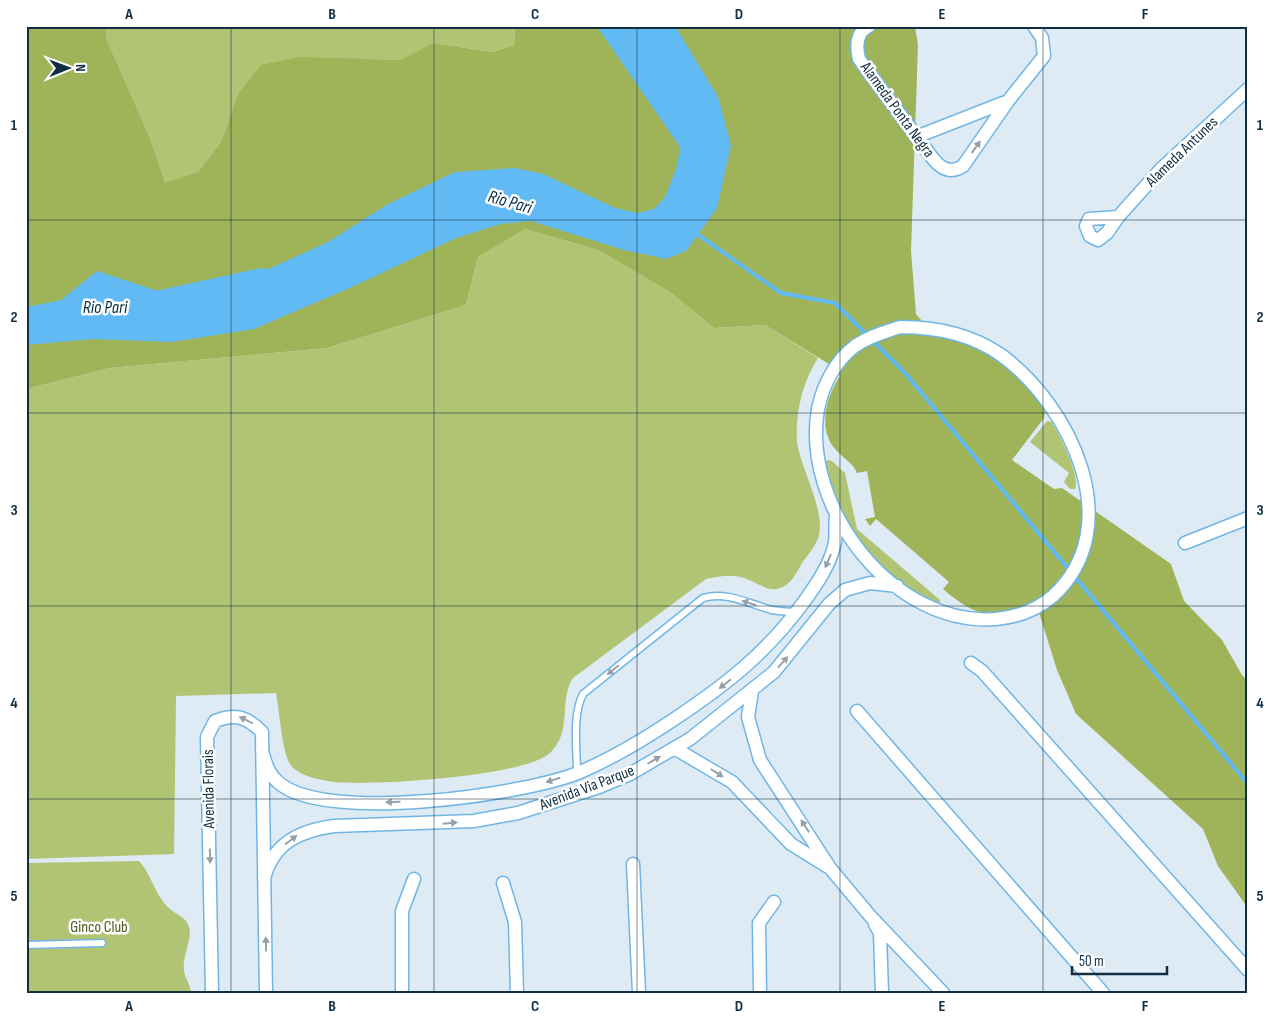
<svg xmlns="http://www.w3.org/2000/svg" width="1274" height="1019" viewBox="0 0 1274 1019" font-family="'Sofia Sans Condensed',sans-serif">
  <rect width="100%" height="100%" fill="#deebf5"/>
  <path fill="#b1c474" d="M106,26h409l-1,19 -21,7 -61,-9 -30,17 -44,-1 -120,35 -17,48 -23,30 -33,12 -15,-46 -44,-100z
    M525,229l73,21 72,42 44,36 51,-3 53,33c-15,23 -23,55 -21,83 3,28 32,74 20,100 -4,8 -10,15 -15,22 -5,9 -11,22 -22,25 -12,5 -25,-7 -36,-10 -13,-4 -24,-2 -38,1l-133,99c-15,24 0,51 -22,74 -23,25 -181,34 -217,30 -14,-2 -36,-6 -44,-18 -8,-12 -11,-56 -14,-71l-100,3 -2,158 -148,5v-470l84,-21 217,-20 139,-43 12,-48z
    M1047,421l5,1c7,12 29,54 23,67h-5l-6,-7 5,-9 -39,-31z
    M827,460l5,1 13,12 12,56 83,71v3c-44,-12 -84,-56 -102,-97 -6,-13 -9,-27 -13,-41z
    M139,861c13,14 16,35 31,48 7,6 16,8 19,18 4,10 -7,29 -5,44 1,8 7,13 7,22h-165v-130z"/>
  <path fill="#9fb358" d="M26,26h80v12l44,100 15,45 33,-11 23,-30 17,-48 23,-29 39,-8 101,3 31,-17 61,9 21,-7 1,-19h400l3,19 -7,206 5,63 12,14 45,18 34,21 24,22 14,23 -1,6 -32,42 42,29 8,-1 109,76 13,37 38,39 20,35 6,6v227l-30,-42 -15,-37 -127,-115 -19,-44 -20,-64 -3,-4c-42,19 -57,16 -91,-13l6,-7 -73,-63 -6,7 -5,-7 10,-2 -8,-46 -10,2c-4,-10 -14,-15 -21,-23 -19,-20 -10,-53 4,-74l-6,-9 -69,-42 -51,3 -44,-36 -72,-42 -73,-21 -47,28 -12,48 -139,43 -217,20 -84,21z"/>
  <path fill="#61baf4" d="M606,26h69l43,71 13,48 -14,63 -31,43 -20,8 -42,-9 -93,-29 -30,3 -45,14 -104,49 -98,42 -82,13 -78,-3 -68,6v-38l35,-7 36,-29 61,20 40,5 33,-10 97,-44 60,-38 67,-32 60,-4 28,6 72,34 23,5 16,-4 11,-12 11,-28 7,-33 -7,-25 -16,-23z"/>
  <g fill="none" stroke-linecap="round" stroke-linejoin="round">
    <path stroke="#61baf4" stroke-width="4" d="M694,232l87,61 54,10 70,70 343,411"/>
    <path stroke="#61baf4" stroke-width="22" d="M610,26l84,122 -2,6
      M156,302l106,-23"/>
    <defs>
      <path id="lane" d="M577,773c0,-24 -5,-58 6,-79l120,-96c24,-7 46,6 69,12 7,1 15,2 23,2
        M26,945l76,-2"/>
      <path id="street" d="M869,26c-13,6 -13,21 -10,33l72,97c8,11 18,19 32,10l45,-65 -92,36
        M1008,101l36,-45 -2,-18 -8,-12
        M1118,217l-29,2 -3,7 4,10 8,4 9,-7 11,-16 43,-48 87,-80
        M900,327c37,0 71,7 101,28 69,50 128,171 52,241 -16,14 -36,21 -57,23 -103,8 -195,-112 -178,-210 5,-24 17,-48 37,-63 14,-10 30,-14 45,-19z
        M1185,543l63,-25
        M971,663l11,8 266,299
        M752,691l-4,26 12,43 70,108 41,49 72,76
        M857,711l246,282
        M674,748l58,34 59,62 37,23
        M262,751c4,13 6,23 17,32 47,40 243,12 299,-10 33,-14 65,-33 95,-53 54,-36 95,-68 133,-121 12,-17 25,-36 29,-57 1,-8 0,-17 1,-26
        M633,864l6,129
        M264,879c9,-36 35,-48 70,-53l140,-5 44,-8 81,-26 31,-13 60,-35 84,-67 55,-68 16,-14 25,-7 27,3
        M503,883l12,39 2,71
        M875,924l5,9 2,60
        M212,993l-5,-256 8,-16c21,-8 32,-4 47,11l4,261
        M402,993v-82l12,-32
        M760,993l-1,-70 15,-21"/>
    </defs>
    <use href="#lane" stroke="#70b6e5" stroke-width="9"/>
    <use href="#street" stroke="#70b6e5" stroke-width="15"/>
    <use href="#lane" stroke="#fff" stroke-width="6"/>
    <use href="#street" stroke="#fff" stroke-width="12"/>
  </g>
  <defs><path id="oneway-solid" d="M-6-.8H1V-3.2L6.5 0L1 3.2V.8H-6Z" transform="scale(1.25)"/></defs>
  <g fill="#94a1aa">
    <use href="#oneway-solid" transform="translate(976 147) rotate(-55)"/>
    <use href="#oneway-solid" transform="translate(828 561) rotate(113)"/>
    <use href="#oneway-solid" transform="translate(749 603) rotate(-163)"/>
    <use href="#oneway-solid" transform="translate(783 662) rotate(-48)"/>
    <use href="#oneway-solid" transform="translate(613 670) rotate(141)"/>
    <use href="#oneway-solid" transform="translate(725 684) rotate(142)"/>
    <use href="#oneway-solid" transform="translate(246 720) rotate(-154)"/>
    <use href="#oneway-solid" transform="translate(654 760) rotate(-30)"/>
    <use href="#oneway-solid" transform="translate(717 773) rotate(32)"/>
    <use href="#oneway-solid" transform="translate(553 780) rotate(163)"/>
    <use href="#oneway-solid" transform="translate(393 802) rotate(178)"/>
    <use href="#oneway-solid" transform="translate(450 823) rotate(-5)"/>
    <use href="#oneway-solid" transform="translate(805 826) rotate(-123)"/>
    <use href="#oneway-solid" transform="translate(291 840) rotate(-37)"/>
    <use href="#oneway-solid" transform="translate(210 856) rotate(89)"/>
    <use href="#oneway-solid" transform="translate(266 944) rotate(-91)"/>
  </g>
  <path fill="none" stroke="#122f42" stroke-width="1" stroke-opacity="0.55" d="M231,26v967M434,26v967M637,26v967M840,26v967M1043,26v967M26,220h1222M26,413h1222M26,606h1222M26,799h1222"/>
  <g text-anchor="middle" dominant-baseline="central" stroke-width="5" stroke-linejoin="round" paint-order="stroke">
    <g font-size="16" fill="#122f42" stroke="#fff">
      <text transform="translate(897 110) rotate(54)">Alameda Ponta Negra</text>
      <text transform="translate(1182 152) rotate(-44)">Alameda Antunes</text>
      <text transform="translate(587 788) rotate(-21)">Avenida Via Parque</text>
      <text transform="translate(209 789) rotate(-91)">Avenida Florais</text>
    </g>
    <g font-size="16" fill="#4f5c1b" stroke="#fff">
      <text x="99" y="927">Ginco Club</text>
    </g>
    <g font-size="18" font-style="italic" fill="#062e45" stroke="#fff">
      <text transform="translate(510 202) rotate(16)">Rio Pari</text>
      <text x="105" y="307">Rio Pari</text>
    </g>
  </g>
  <rect width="1274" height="1019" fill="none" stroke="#ffffff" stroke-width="55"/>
  <g transform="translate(68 68) rotate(89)" stroke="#ffffff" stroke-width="4" paint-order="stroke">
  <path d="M0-4L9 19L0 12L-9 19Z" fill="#122f42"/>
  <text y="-8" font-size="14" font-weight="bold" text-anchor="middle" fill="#122f42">N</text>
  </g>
  <path d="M1072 966v8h95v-8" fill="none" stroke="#122f42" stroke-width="2.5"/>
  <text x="1079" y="966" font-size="15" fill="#122f42" stroke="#ffffff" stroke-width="4" paint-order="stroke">50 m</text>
  <rect x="28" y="28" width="1218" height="964" fill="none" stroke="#122f42" stroke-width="2"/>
  <g font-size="16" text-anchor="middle" font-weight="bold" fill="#122f42">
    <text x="129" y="19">A</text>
    <text x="332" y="19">B</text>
    <text x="535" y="19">C</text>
    <text x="739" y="19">D</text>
    <text x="942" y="19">E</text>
    <text x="1145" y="19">F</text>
    <text x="14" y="130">1</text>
    <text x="1260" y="130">1</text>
    <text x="14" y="322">2</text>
    <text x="1260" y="322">2</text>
    <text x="14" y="515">3</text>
    <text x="1260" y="515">3</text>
    <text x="14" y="708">4</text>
    <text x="1260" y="708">4</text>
    <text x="14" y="901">5</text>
    <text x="1260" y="901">5</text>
    <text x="129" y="1011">A</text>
    <text x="332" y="1011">B</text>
    <text x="535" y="1011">C</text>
    <text x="739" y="1011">D</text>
    <text x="942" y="1011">E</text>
    <text x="1145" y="1011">F</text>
  </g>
</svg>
